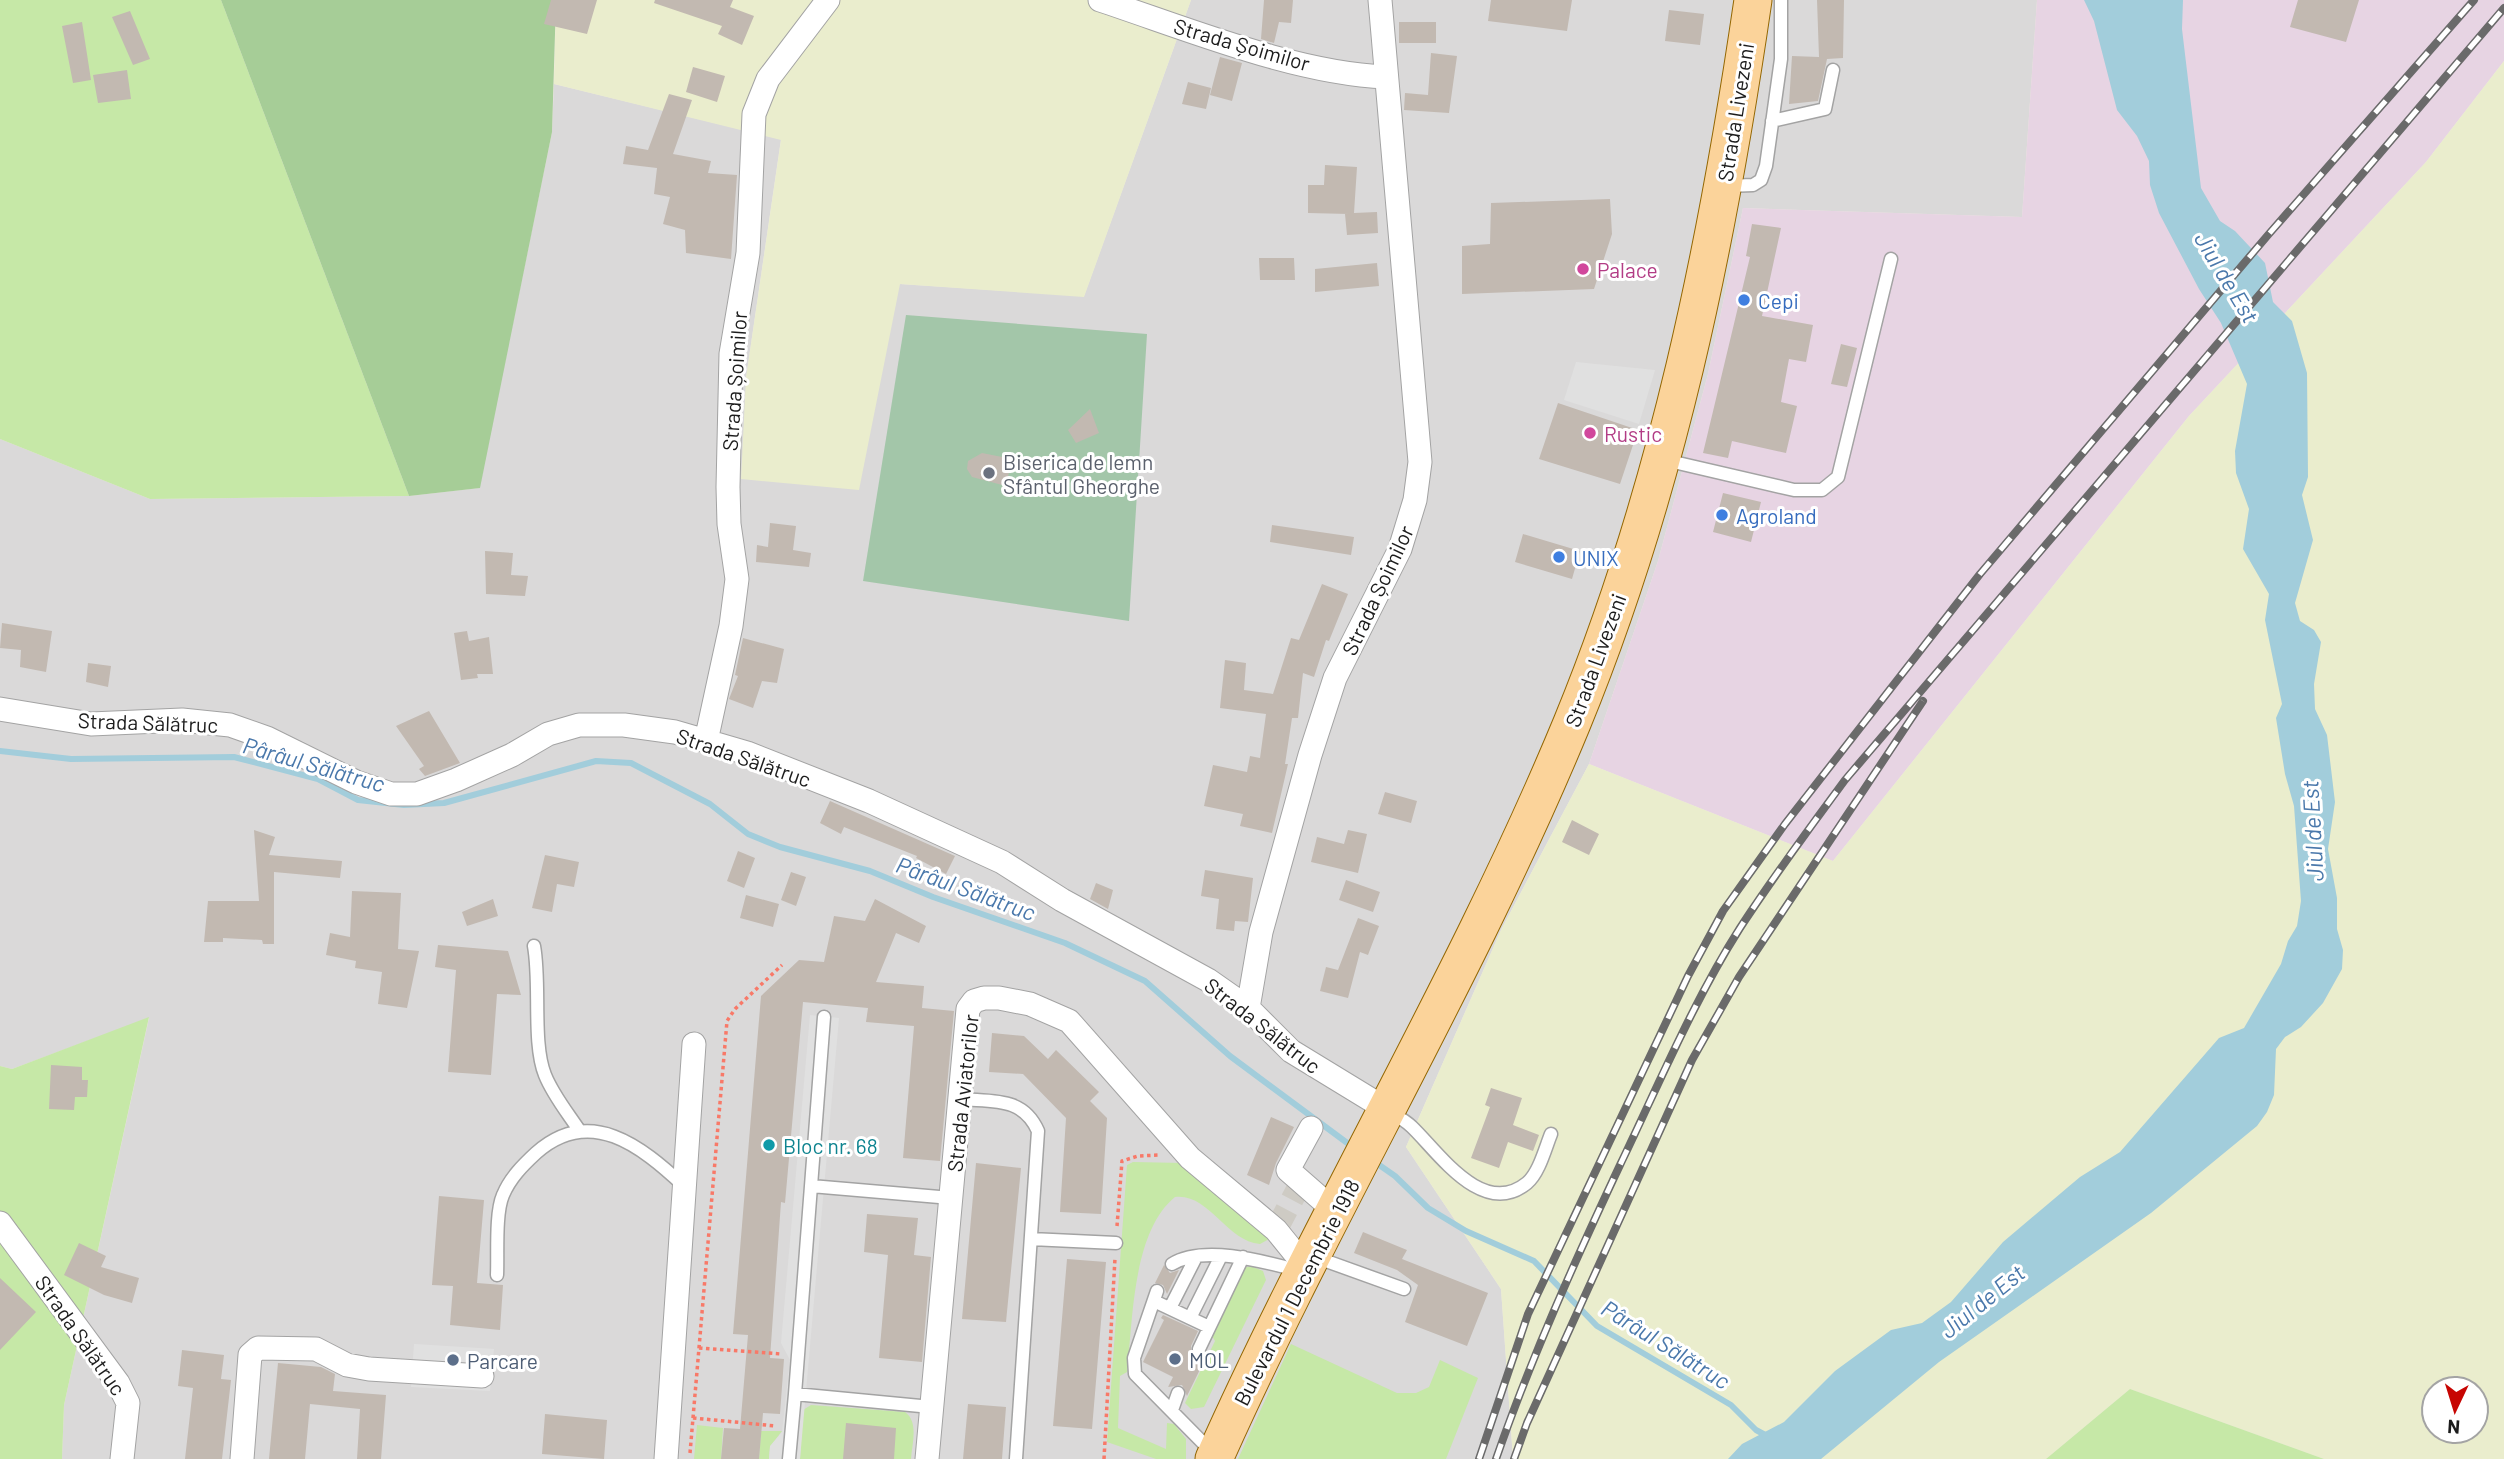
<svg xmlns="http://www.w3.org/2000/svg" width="2504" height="1459" viewBox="0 0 2504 1459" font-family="Barlow,sans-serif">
  <rect width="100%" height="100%" fill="#eeeae2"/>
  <path fill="#dad9d9" d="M1191,0h846l-15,217 -279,-9 -35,166 -50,187 -69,203 -88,166 -95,217 95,142 12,170h-1451l2,-54 85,-387 -137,51 -12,-3v-627l150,60 259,-3 70,-8 73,-356 2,-48 227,55 -35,239 154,-94 184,12z"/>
  <path fill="#e7d4e3" d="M2037,0h467v61l-78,101 -237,254 -356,445 -244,-97 69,-203 50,-187 35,-166 279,9z"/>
  <path fill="#eaedcd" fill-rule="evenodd" d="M556,0h635l-107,297 -184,-13 -41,206 -118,-11 5,-101 35,-238 -227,-56z
    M2504,61v1398h-180l-194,-70 -84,70h-533l-12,-170 -95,-142 95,-217 88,-166 244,97 356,-445 237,-254zM2434,1389h42v42h-42z"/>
  <path fill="#c6e8a7" d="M0,0h221l188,496 -259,3 -150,-60z
    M149,1017l-85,388 -2,54h-62v-393l12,3z
    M1133,1162l51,1 87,75 -11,6c-34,-3 -51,-51 -85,-47 -43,35 -42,124 -48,175l-7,4 -2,52 48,21 1,-26 7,1 12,15v20h-30l-49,-17 20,-277z
    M1251,1266l12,5 3,9 -62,127 -13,2 -6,-6 30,-62 -4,-7 32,-66z
    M1291,1344l106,49h19l13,-6 11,-27 38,18 -32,81h-208z
    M2130,1389l194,70h-278z
    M811,1405l94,7c14,10 7,32 6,47h-111l3,-49z
    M697,1425l26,3 -2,31h-27z
    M761,1431h21l-12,16 -1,12h-10z"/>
  <path fill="#a6cd97" d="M221,0h335l-4,132 -72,356 -71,8z"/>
  <path fill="#a3c6a9" d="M906,315l241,19 -18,287 -266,-40z"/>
  <path fill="#e0e0e0" d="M1576,362l79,8 -16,54 -75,-24z
    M810,1015l29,3 -39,441h-31l1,-13 12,-14 8,-72 -9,-17z
    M414,1344l80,5 -4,42 -79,-4z"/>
  <path fill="#a2cddb" d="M2084,0h99l-1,29 19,159 19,33 15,10 30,32 8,39 19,19 15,52 1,104 -6,18 11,45 -18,63 5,18 14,9 7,12 -7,42 1,25 12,26 8,67 -7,47 9,49v31l6,21 -1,19 -19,34 -22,24 -16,10 -9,12 -2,46 -7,17 -10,14 -106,87 -212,149 -118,97h-93l14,-15 42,-22 51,-51 56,-41 31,-7 29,-21 52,-60 77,-65 40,-25 99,-114 25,-10 37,-64 7,-23 9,-15 4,-25 -7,-95 -9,-32 -9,-56 6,-14 -17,-84 4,-26 -26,-45 6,-40 -13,-36 -1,-22 12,-67 -26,-61 -22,-34 -40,-76 -9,-28 -1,-24 -12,-25 -20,-26 -23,-89z"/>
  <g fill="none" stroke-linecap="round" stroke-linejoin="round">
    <path stroke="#a2cddb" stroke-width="6" d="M0,751l71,8 163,-2 84,22 40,21 46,5 40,-2 152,-42 35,2 79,41 38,30 32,13 90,24 63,26 132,46 80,38 85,75 124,92
      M1372,1160l23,16 33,32 38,23 68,30 63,65 134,79 25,25 13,7"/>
  </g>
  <path fill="#c2b9b1" d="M551,0h46l-10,34 -43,-10z
    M655,0h78l-3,7 24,9 -12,29 -24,-11 4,-8 -68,-23z
    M1264,0h29l-2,23 -12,-1 -5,21 -13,-4z
    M1491,0h81l-5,31 -79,-10z
    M1817,0h27l-1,58 -16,1 -9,42 -29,3 3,-48 27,1z
    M2298,0h61l-13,42 -56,-15z
    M1669,10l35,4 -4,31 -35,-4z
    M130,11l20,48 -17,6 -21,-48z
    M82,22l9,58 -18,3 -11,-57z
    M1399,22h37v21h-37z
    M1431,53l26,3 -8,57 -45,-3 1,-17 23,2z
    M1220,57l22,6 -10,38 -22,-6z
    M693,67l32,9 -8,26 -31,-10z
    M127,70l4,29 -33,4 -5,-28z
    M1188,82l23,6 -5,21 -24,-5z
    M669,94l23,6 -19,54 38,7 -3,12 29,2 -6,84 -45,-6 -1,-23 -22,-6 7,-27 -16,-3 3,-26 -34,-4 3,-18 22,4z
    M1325,165l32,2 -3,46 23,-1 1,21 -31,2 -2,-21h4l-41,-1v-28h16z
    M1610,199l2,35 -18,55 -132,5v-48l28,-2 1,-41z
    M1752,224l29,4 -19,88 51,9 -7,37 -17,-3 -8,43 16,4 -11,47 -54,-12 -4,17 -25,-5 47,-196 -4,-1z
    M1259,258h35l1,22h-35z
    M1377,263l2,23 -64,6v-23z
    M1841,344l16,4 -10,39 -16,-3z
    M1558,403l80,27 -18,54 -81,-25z
    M1090,409l9,24 -23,10 -8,-13z
    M982,453l30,6 -6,27 -34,-9 -5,-8 1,-8z
    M1723,493l38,9 -10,40 -38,-10z
    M770,523l26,3 -3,24 18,3 -2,14 -53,-5 1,-17 11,2z
    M1272,525l82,12 -3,18 -81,-13z
    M1523,534l57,17 -8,28 -57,-17z
    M485,551l28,2 -2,22 17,1 -3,20 -39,-2z
    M1322,584l26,10 -19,47 -3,-1 -12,37 -11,-4 -5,45h-6l-7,46h3l-16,69 -32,-7 3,-12 -39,-8 9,-41 34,7 3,-16 10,2 6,-44 -46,-6 5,-48 21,3 -2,27 29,4 18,-56 8,2z
    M2,623l50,8 -6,41 -26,-5 1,-17 -21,-2z
    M467,631l2,10 20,-4 4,37h-16l1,4 -17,2 -7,-47z
    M743,638l41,11 -7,34 -15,-2 -9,27 -24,-9 9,-23 -3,-1z
    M88,663l23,3 -3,21 -22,-5z
    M429,711l31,52 -35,13 -6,-7 5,-3 -28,-40z
    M1385,792l32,9 -6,22 -33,-9z
    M830,801l125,55 -9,18 -30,-16 1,-2 -73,-29 -3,7 -21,-11z
    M1572,820l27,14 -10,21 -27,-13z
    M254,830l21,7 -6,18 73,6 -2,17 -66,-6v72h-11l-1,-4 -39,-2v4h-19l4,-41h51z
    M1348,830l19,4 -9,39 -47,-11 6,-25 27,7z
    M738,851l17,7 -11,30 -17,-7z
    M545,855l34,7 -5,25 -17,-3 -5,28 -20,-4z
    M1205,870l48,8 -5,44 -13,-1 -1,10 -18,-2 3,-30 -18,-3z
    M791,872l15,5 -10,29 -15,-6z
    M1346,880l34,12 -7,20 -34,-12z
    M1096,883l17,7 -5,19 -18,-10z
    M352,891l49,2 -3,56 21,2 -12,57 -29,-4 4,-32 -27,-4 1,-7 -30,-6 4,-22 20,4z
    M746,895l33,9 -6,23 -33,-9z
    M493,899l5,17 -31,10 -5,-14z
    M875,899l51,27 -7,17 -23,-10 -20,49 48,4 -2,22 32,3 -14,150 -37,-3 11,-132 -48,-4 2,-14 -65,-6 -18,201 -4,-1 -11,156 14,1 -4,55 -17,-1 -4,46h-38l3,-31 16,1 8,-94 -15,-1 28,-338 38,-36 25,2 10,-46 31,5z
    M1358,918l21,8 -11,29 -8,-3 -12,46 -28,-7 6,-24 12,3z
    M438,945l70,6 13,44 -24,-1 -6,81 -43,-3 8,-102 -21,-3z
    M992,1033l32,3 24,23 8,-9 43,42 -9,9 17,17 -6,96 -41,-2 6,-94 -43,-44 -34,-2z
    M51,1065l31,2v13h6l-1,17h-12l-1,13 -25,-1z
    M1491,1088l31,10 -9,27 26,10 -6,16 -25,-9 -9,26 -28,-10 19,-51 -5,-2z
    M1271,1117l23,10 -18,36 -7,22 -22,-10z
    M976,1163l45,5 -15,154 -44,-3z
    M439,1196l45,4 -7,83 26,2 -3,45 -50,-5 3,-39 -21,-1z
    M867,1214l51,4 -4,37 17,2 -9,105 -43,-4 9,-103 -24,-3z
    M1363,1232l44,18 -5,9 86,34 -21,53 -62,-24 13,-37 -21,-15 -43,-17z
    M79,1243l27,13 -5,11 38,11 -7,25 -28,-8 -40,-20z
    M1067,1259l39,3 -14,167 -39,-3z
    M1164,1265l6,8 9,-3 -12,24 -4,-9 -8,-2z
    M0,1278l36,34 -36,38z
    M1163,1315l35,16 -7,15v7l8,5 8,-3 -20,41 -5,-11 -14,2 5,-10 -30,-15 21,-42 -3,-2z
    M182,1350l42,5 -3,24 10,1 -9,79h-37l8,-71 -15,-2z
    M278,1363l43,4 14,7 -2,17 53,4 -5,64h-24l3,-50 -50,-5 -5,55h-36z
    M968,1404l38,3 -4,52h-39z
    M545,1414l62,6 -3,39 -62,-5z
    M846,1423l50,5 -2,31h-51z"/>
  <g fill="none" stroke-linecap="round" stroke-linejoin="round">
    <path stroke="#cecbc4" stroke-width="23" stroke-dasharray="23 11" stroke-linecap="butt" d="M1276,1230l26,-49"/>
    <defs>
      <path id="lane" d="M1772,121l53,-12 8,-39
        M1727,186l26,-1 8,-5 5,-14 15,-107v-59
        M1665,460l129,30h28l16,-13 53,-218
        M534,946c7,38 -2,97 11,129 8,20 22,37 34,55
        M961,1099c33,3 62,-2 77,32l-22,328
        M1390,1112c7,4 16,9 22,15 27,26 71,92 115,56 12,-10 18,-34 24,-49
        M811,1186l140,12
        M1031,1239l85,4
        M1315,1257l89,32
        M1172,1264c32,-20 94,-2 128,7
        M497,1275c1,-20 -2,-62 6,-80 7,-17 20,-30 33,-42 54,-48 105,-7 148,33
        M1157,1291l-23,67 1,16 79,80
        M1154,1301l55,26
        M1170,1308l26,-51
        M1190,1318l31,-62
        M1199,1349l44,-92
        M795,1394l29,-377
        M1172,1410l6,-17
        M789,1459l6,-65 136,13"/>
      <path id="street" d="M1100,0c88,29 194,73 286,77
        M0,709l91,15 91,-4 48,5 37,13 89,44 35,12h26l39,-14 56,-25 36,-21 31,-9h45l51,7 31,9 41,12 122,48 133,61 60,38 146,80 40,28 43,43 95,58
        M706,741l25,-115 6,-47 -8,-55 -1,-37 3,-133 17,-101 6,-139 14,-35 60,-79
        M1248,1008l13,-76 49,-177 25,-77 65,-129 15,-49 5,-38 -40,-462
        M1311,1128l-23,42 48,42
        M0,1223l118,160 10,20 -6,56
        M242,1459l8,-104 8,-7 58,1 31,16 22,4 113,7
        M666,1459l28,-415
        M927,1459l41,-450 6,-8 10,-3h15l31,6 39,17 121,137 86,72 30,37"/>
      <path id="primary" d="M1214,1459c111,-249 254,-484 358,-736 95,-231 145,-476 181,-723"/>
    </defs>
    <use href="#lane" stroke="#a3a3a3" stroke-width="15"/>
    <use href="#street" stroke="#a3a3a3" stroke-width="25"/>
    <use href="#primary" stroke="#936601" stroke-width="39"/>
    <path stroke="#f87968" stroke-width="3.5" stroke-dasharray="3.5 3.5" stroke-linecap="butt" d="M1117,1226l5,-65 16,-5 22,-1
      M699,1348l82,6
      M693,1418l83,8
      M690,1453l37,-432 8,-12 47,-44
      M1104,1459l11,-201"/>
    <use href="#lane" stroke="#fff" stroke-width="12"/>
    <use href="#street" stroke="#fff" stroke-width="23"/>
    <use href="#primary" stroke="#fbd39a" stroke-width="37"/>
    <defs>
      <path id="rail" d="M1479,1459l49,-145 160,-338 35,-65 62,-87 195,-250 288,-339 206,-235
        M1496,1459c35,-101 79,-198 124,-294 38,-79 73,-163 120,-237 33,-51 69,-99 105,-148l659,-772
        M1514,1459l13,-36 165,-363 47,-83 184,-276"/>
    </defs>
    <use href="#rail" stroke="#6a6a6a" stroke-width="8"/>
    <use href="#rail" stroke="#fff" stroke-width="5" stroke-dasharray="16" stroke-linecap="butt"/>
  </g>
  <g fill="#d1479c" stroke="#fff" stroke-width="2.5">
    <circle cx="1583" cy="269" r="7"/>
    <circle cx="1590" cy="433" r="7"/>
  </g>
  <g fill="#3f7fe0" stroke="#fff" stroke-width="2.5">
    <circle cx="1744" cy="300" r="7"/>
    <circle cx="1722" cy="515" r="7"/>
    <circle cx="1559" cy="557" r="7"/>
  </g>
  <circle fill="#6b7280" stroke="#fff" stroke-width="2.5" cx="989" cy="473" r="7"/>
  <circle fill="#0f9aa8" stroke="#fff" stroke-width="2.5" cx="769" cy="1145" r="7"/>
  <g fill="#5c6f8a" stroke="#fff" stroke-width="2.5">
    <circle cx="1175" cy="1359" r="7"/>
    <circle cx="453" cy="1360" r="7"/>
  </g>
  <g text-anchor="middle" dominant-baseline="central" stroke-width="6" stroke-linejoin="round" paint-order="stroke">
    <g font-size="21" fill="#1c1c1c" stroke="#fff">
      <text transform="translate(1242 44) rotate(16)">Strada Șoimilor</text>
      <text transform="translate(1735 112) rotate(-81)">Strada Livezeni</text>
      <text transform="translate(734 381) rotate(-86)">Strada Șoimilor</text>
      <text transform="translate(1377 590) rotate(-65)">Strada Șoimilor</text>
      <text transform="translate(1595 660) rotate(-70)">Strada Livezeni</text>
      <text transform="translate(148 722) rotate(2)">Strada Sălătruc</text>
      <text transform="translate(744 757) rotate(19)">Strada Sălătruc</text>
      <text transform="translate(1263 1025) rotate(38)">Strada Sălătruc</text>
      <text transform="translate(962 1093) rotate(-84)">Strada Aviatorilor</text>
      <text transform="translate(1296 1292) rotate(-63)">Bulevardul 1 Decembrie 1918</text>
      <text transform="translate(81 1335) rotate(55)">Strada Sălătruc</text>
    </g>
    <g font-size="21" fill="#b23c85" stroke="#fff" text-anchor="start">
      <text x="1597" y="269">Palace</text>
      <text x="1604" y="433">Rustic</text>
    </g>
    <g font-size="21" fill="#366cbe" stroke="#fff" text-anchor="start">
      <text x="1758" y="300">Cepi</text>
      <text x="1736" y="515">Agroland</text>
      <text x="1573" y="557">UNIX</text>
    </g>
    <g font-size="21" fill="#5b616d" stroke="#fff" text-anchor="start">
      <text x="1003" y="461">Biserica de lemn<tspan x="1003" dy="24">Sfântul Gheorghe</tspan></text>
    </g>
    <g font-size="21" fill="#0d838f" stroke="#fff" text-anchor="start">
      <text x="783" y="1145">Bloc nr. 68</text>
    </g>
    <g font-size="21" fill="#4e5e75" stroke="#fff" text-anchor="start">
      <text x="1189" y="1359">MOL</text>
      <text x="467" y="1360">Parcare</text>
    </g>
    <g font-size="23" font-style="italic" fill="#4a78ab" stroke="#fff">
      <text transform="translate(2227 277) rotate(59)">Jiul de Est</text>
      <text transform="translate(314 764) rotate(16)">Pârâul Sălătruc</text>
      <text transform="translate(2312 831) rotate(-93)">Jiul de Est</text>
      <text transform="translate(966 888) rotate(20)">Pârâul Sălătruc</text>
      <text transform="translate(1982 1301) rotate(-39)">Jiul de Est</text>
      <text transform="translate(1666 1344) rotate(32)">Pârâul Sălătruc</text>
    </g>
  </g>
  <g transform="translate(2455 1410) rotate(184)"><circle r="33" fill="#ffffff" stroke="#a4a4a4" stroke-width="2"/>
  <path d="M0-5L12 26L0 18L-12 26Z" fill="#c70502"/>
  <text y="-10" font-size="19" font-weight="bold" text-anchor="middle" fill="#1c1c1c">N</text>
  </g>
</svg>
